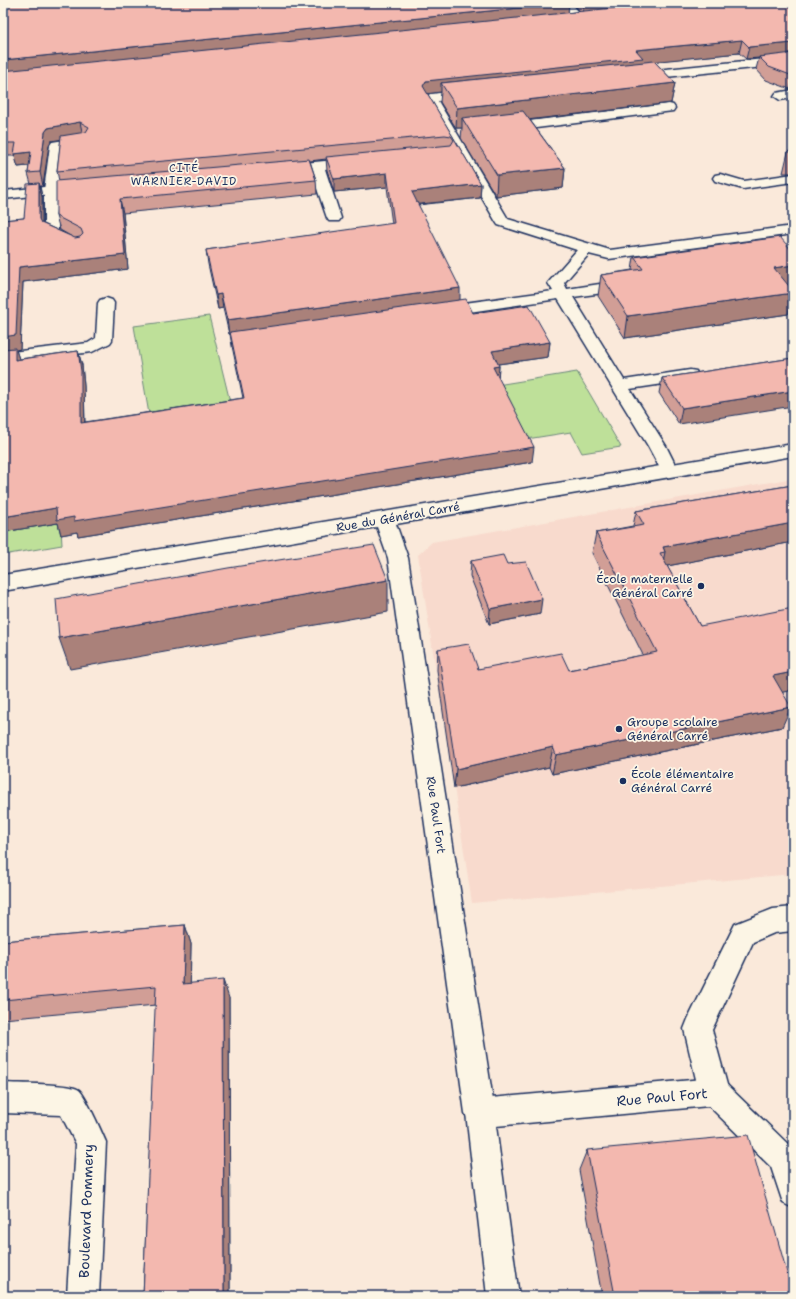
<svg xmlns="http://www.w3.org/2000/svg" width="796" height="1299" viewBox="0 0 796 1299" font-family="'Shantell Sans',sans-serif">
  <rect width="100%" height="100%" fill="#fae9da"/>
  <filter id="ink" filterUnits="userSpaceOnUse"><feTurbulence type="fractalNoise" baseFrequency=".025" numOctaves="2"/><feDisplacementMap in="SourceGraphic" scale="8" xChannelSelector="R" yChannelSelector="G"/><feConvolveMatrix kernelMatrix="1 2 1 2 8 2 1 2 1" color-interpolation-filters="sRGB"/></filter>
  <g filter="url(#ink)">
    <path fill="#f8dacd" d="M793,478v396l-321,29 -54,-348 14,-13z"/>
    <path fill="#bee099" stroke="#6c887c" d="M209,316l24,98 233,-24 111,-18 44,75 -39,6 -11,-21 -511,81 2,32 -59,10v-23l18,-3 -18,-49 148,-54 -17,-100z"/>
    <g fill="none" stroke-linecap="round" stroke-linejoin="round">
      <defs>
        <path id="lane" d="M793,56v8l-157,16 -6,-4 6,-4z
          M468,90l6,4 -2,3 -34,4 70,118 102,31 183,-24v8l-184,25 -20,-5 -25,29 3,6 59,-9 5,2 3,3 -3,3 -5,2 -53,7 51,83 66,-10 6,1 2,4 -2,4 -6,1 -60,9 36,57 12,24 -3,4 -6,2 -6,-2 -15,-28 -90,-147 -116,17 -6,-2 -2,-3 2,-3 6,-2 111,-15 -5,-8 29,-33 -79,-25 -2,-3 -72,-124 6,-4z
          M793,90v8l-13,2 -6,-4 2,-3z
          M669,104l4,1 2,3 -2,3 -169,21 -6,-4 6,-4z
          M83,137l7,4 -2,3 -25,4 -5,42v41l18,9 2,3 -2,3h-10l-20,-10 -2,-3v-43l6,-45 2,-3z
          M720,174l24,7 49,-7v8l-50,7 -28,-8 -2,-3 2,-3z
          M106,298l6,2 2,3 -2,37 -2,3 -18,9 -89,11v-10l85,-10 8,-5 2,-35 2,-3z
          M714,1078l10,4 69,67v59l-10,-5 -12,-36 -62,-61 -213,20 23,170h-32l-21,-183 4,-10 10,-4z"/>
        <path id="street" d="M559,3h12l14,16 -2,2h-8z
          M356,158l5,1 2,3 -2,3 -36,4 16,49 -2,3h-10l-2,-3 -16,-47 -28,2 -5,-1 -2,-3 2,-3 5,-1z
          M85,183l5,1 2,3 -2,3 -87,9v-8z
          M793,444v12l-397,68 12,34 87,555 -5,10 -10,5 -10,-5 -5,-10 -77,-555 -11,-31 -374,64v-16z
          M793,907v24l-19,2 -21,9 -41,88 17,62 -5,10 -10,5 -10,-5 -5,-10 -15,-63 4,-10 47,-95 38,-15z
          M3,1083c14,1 67,0 76,7 7,6 23,43 27,52l-7,154h-32l9,-152 -15,-29 -58,-2z"/>
      </defs>
      <use href="#lane" stroke="#1b2f5e" stroke-width="3"/>
      <use href="#street" stroke="#1b2f5e" stroke-width="3"/>
      <use href="#lane" fill="#fcf5e5" fill-rule="evenodd"/>
      <use href="#street" fill="#fcf5e5" fill-rule="evenodd"/>
    </g>
    <path fill="#d19e96" stroke="#1b2f5e" fill-rule="evenodd" d="M3,3h566l-1,10 12,-2 -7,-8h220v86h-3l-24,-9 -10,-11 3,-11 -13,1 -7,-6 -85,8 21,22 -4,20 -141,17 35,48 -2,20 -67,8 -35,-58 1,-10h-6l-16,-26 1,-10 -14,1 54,91 -1,14 -62,7 42,95 13,13 77,29 -2,15 -50,7 1,2 -1,12 34,84 -454,74 -1,-4 -16,3 -3,-12 -55,9v-312l21,-2 7,-34 -3,-11 1,-7 -11,1 -3,-11h-12zM61,139l-4,32 2,10 -3,35 4,14 14,8 -32,-15v-26l-2,-11h3l6,-41 2,-4zM326,159l1,11 7,22 53,-5 5,37 -186,26 2,14 10,45 5,-1 6,26h1l2,12 11,52 -158,24 -1,-36 -2,-21 -4,-14 -59,8 -3,-9 4,-1 3,-67 105,-13 -5,-56 194,-19 -1,-14 -6,-19z
      M793,148v25h-10l5,-21z
      M793,252v34h-4l4,5v6l-5,17 -163,24 -27,-42 3,-21 31,-5 2,-13z
      M793,358l-114,66 -20,-31 3,-15z
      M793,485v57l-126,24 33,60 93,64 -11,2v35l-230,47 -3,-7 -95,21 -17,-118 1,-21 40,20 91,1 74,-15 -51,-102 4,-20 37,-7 3,-15z
      M471,561l36,3 33,50 -51,10 -19,-48z
      M185,925l6,19 -1,39 39,15 1,298h-87l13,-291 -153,14v-78z
      M587,1150l206,146h-191l-23,-126z"/>
    <path fill="#aa817a" stroke="#1b2f5e" d="M569,3l-1,12 -565,58v-13z
      M584,3h101l-103,11z
      M742,40l-3,13 -298,30v9l-15,2 -3,-8 3,-5 210,-31z
      M793,43v12l-34,2v1l-13,1 3,-12z
      M793,78v11h-3z
      M675,83l-4,20 -203,24 -6,-9v10h-6l1,-20z
      M80,122l3,14 -32,5 -2,4 -6,41 -3,-14 5,-40 3,-4z
      M31,152l3,13 -16,2 -4,-13z
      M565,168l-2,20 -67,8 1,-21z
      M387,173v14l-53,5v-13z
      M39,183l3,14v36l-3,-14z
      M481,184l-1,14 -69,7 1,-13z
      M120,199l3,14 5,56 -105,13 -3,67 -4,1 4,12 -17,-10v-15l16,-70 106,-12z
      M793,265v21l-25,3 6,-21z
      M460,288v14l-231,32 -2,-14z
      M793,293v4l-5,17 -163,24 3,-22z
      M221,294l2,14 -5,1 -2,-14z
      M550,342l-2,15 -57,8 1,-14z
      M78,351l4,14 2,21 1,51 -4,-14z
      M499,366l-1,15 -5,-14z
      M793,391v15l-114,18 3,-16z
      M534,447l-2,15 -454,74 -1,-4 -16,3 -3,-12 -55,9v-15l53,-9z
      M793,523v19l-131,25 3,-15 -2,-5z
      M388,580v32l-318,57 -11,-31z
      M542,599l-2,15 -51,10 1,-15z
      M793,672v18l-28,6 8,-20z
      M791,707l-9,20 -230,47 4,-19z
      M553,747l-4,20 -95,21 2,-19z
      M185,925l6,19 -1,58 -7,-18z
      M223,980l6,18 1,298h-6z"/>
    <path fill="#f3b8af" stroke="#1b2f5e" d="M3,3h566l-566,57z
      M662,3h131v40l-44,4 -7,-7 -106,10 7,8 -217,23 -3,5 58,98 -69,8 48,96 -233,32 -6,-26 -5,1 -10,-45 188,-27 -7,-50 -53,6 -8,-22 125,-12 3,-5 -3,-4 -6,-1 -388,36 4,-35 25,-4 3,-5 -9,-5 -32,6 -3,4 -5,40 -12,1 3,-21 -17,2 2,-11h-13v-72z
      M793,53v23l-24,-9 -10,-10z
      M654,61l21,22 -218,25 -16,-25z
      M523,111l42,57 -68,7 -35,-57z
      M793,148v4h-5z
      M309,159l7,21 -196,19 5,56 -106,12 -3,68 -13,2v-117l21,-2 3,-34 12,-1v36l2,4 34,15 5,-1 3,-3 -2,-5 -25,-13v-35z
      M780,237l13,15v13l-19,3 19,23v2l-165,23 -27,-41 42,-6 -9,-12z
      M466,299l7,14 56,-8 21,37 -58,9 7,15 -6,1 41,80 -460,74v-4l-17,3 -1,-12 -53,9v-168l12,-1v12l63,-9 3,20v52l163,-25 -14,-66z
      M793,358v33l-111,17 -20,-30z
      M793,485v38l-130,24 2,5 -5,1 40,73 93,-18v64l-20,4 18,31 -235,48 -3,-8 -97,22 -18,-120 31,-5 9,25 83,-16 8,17 88,-18 -61,-119 48,-8 -8,-14z
      M374,545l14,35 -329,58 -3,-39 172,-31z
      M503,555l4,9 19,-2 16,37 -52,10 -19,-48z
      M185,925l-2,59 40,-4 1,316h-81l13,-310 -153,14v-59z
      M748,1135l45,159v2h-178l-28,-146z"/>
  </g>
  <g fill="#1b2f5e" stroke="#fcf5e5" stroke-width="1.5">
    <circle cx="701" cy="586" r="4"/>
    <circle cx="619" cy="729" r="4"/>
    <circle cx="623" cy="781" r="4"/>
  </g>
  <g text-anchor="middle" dominant-baseline="central" stroke-width="3.5" stroke-linejoin="round" paint-order="stroke">
    <g font-size="11" letter-spacing="1" fill="#1b2f5e" stroke="#fcf5e5">
      <text x="184" y="168">CITÉ<tspan x="184" dy="13">WARNIER-DAVID</tspan></text>
    </g>
    <g font-size="12" fill="#1b2f5e" stroke="#fcf5e5">
      <text transform="translate(398 517) rotate(-10)">Rue du Général Carré</text>
      <text transform="translate(436 815) rotate(82)">Rue Paul Fort</text>
    </g>
    <g font-size="12" fill="#1b2f5e" stroke="#fcf5e5" text-anchor="start">
      <text x="693" y="579" text-anchor="end">École maternelle<tspan x="693" dy="14">Général Carré</tspan></text>
      <text x="627" y="722">Groupe scolaire<tspan x="627" dy="14">Général Carré</tspan></text>
      <text x="631" y="774">École élémentaire<tspan x="631" dy="14">Général Carré</tspan></text>
    </g>
    <g font-size="14" fill="#1b2f5e" stroke="#fcf5e5">
      <text transform="translate(662 1097) rotate(-5)">Rue Paul Fort</text>
      <text transform="translate(86 1211) rotate(-88)">Boulevard Pommery</text>
    </g>
  </g>
  <rect width="796" height="1299" fill="none" stroke="#fcf5e5" stroke-width="16"/>
  <rect x="8" y="8" width="780" height="1283" fill="none" stroke="#1b2f5e" stroke-width="1.5" filter="url(#ink)"/>
</svg>
